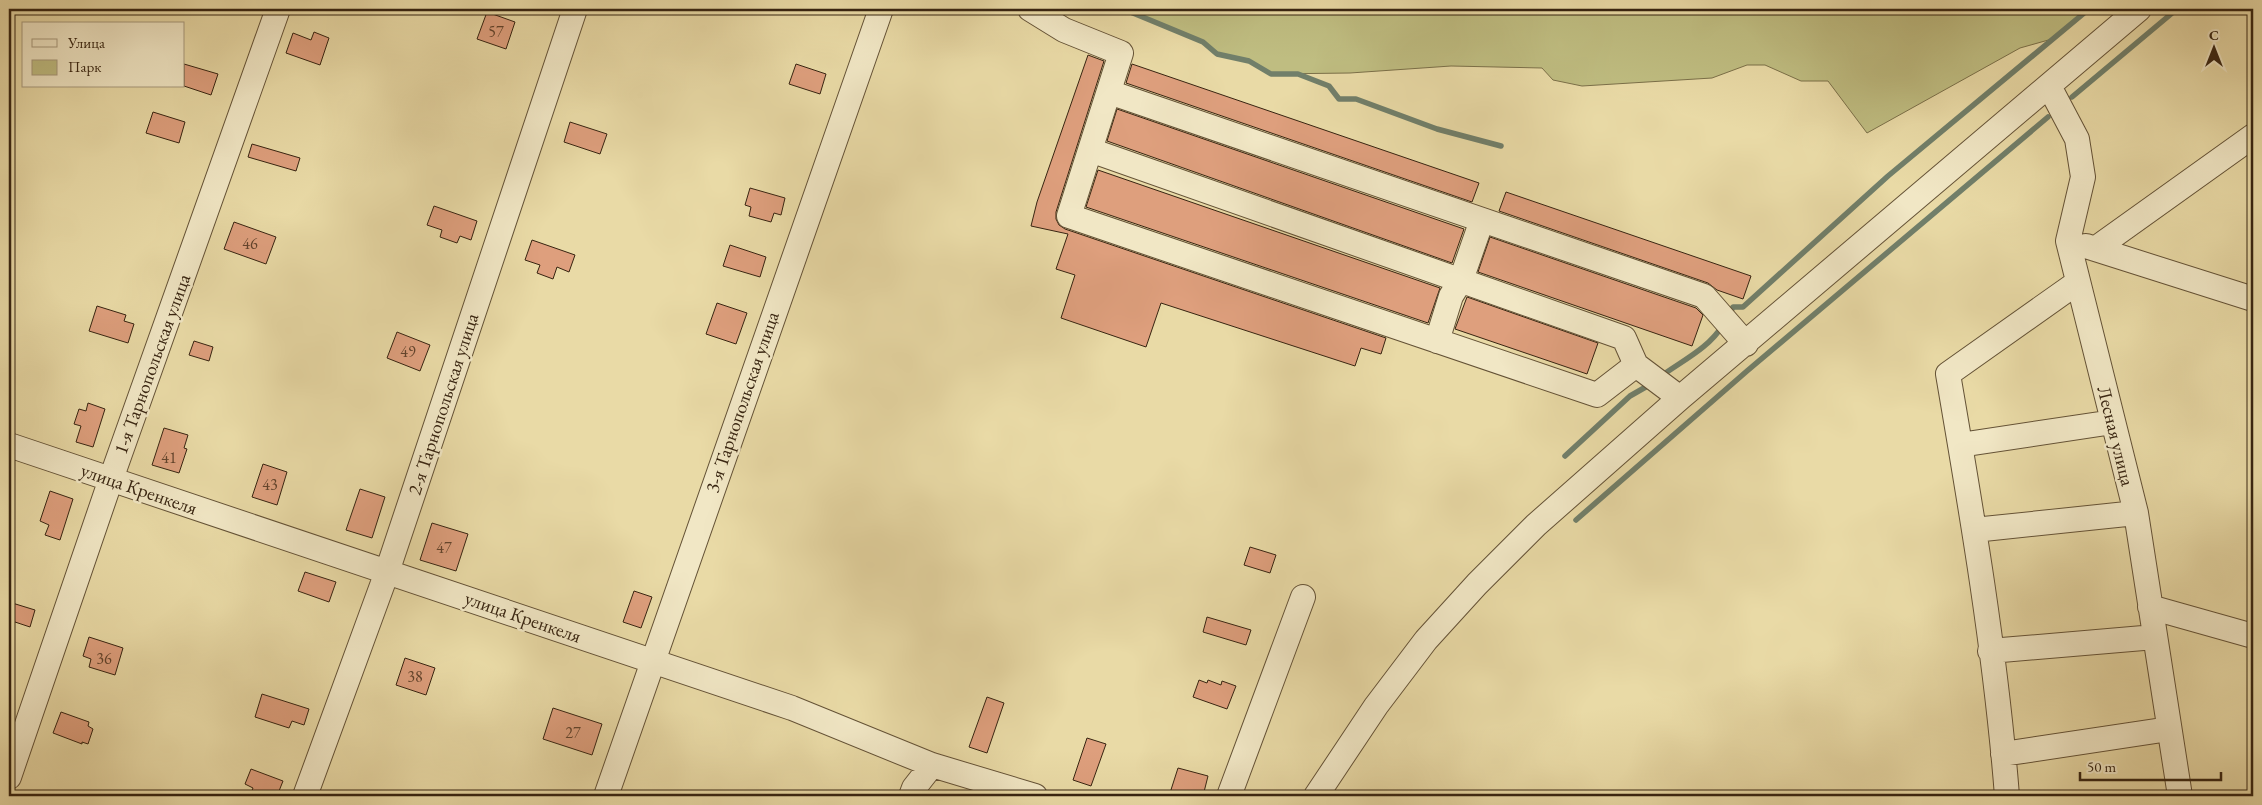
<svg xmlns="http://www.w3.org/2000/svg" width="2262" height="805" viewBox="0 0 2262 805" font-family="'EB Garamond',serif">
  <rect width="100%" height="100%" fill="#e9daa6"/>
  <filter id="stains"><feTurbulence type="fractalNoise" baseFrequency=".004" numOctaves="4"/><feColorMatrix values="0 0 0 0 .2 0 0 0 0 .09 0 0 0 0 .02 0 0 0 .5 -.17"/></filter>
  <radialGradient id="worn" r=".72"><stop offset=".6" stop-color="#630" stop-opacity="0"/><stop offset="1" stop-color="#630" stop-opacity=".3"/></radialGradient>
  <path fill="#bfbd81" stroke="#7b7049" d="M1128,9h961l-37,30 -32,9 -153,85 -39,-52h-27l-36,-16h-18l-35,13 -130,8 -29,-6 -11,-12 -91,-2 -101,7 -79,1 -22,-13 -32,-7 -14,-12 -70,-29z"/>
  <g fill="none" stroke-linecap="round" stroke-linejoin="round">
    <path stroke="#717f6a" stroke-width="5.5" d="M1128,9l5,4 70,29 14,12 32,7 22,13h27l31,12 10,13h17l81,30 64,17
      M2072,97l105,-88
      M1729,315l4,-8h10l145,-131 201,-167
      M1660,377c23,-17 48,-28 63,-52
      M1565,456l65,-60 21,-12
      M1576,520l171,-149 301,-254"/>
  </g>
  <path fill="#de9f7d" stroke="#372411" d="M487,12l28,10 -9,27 -29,-10z
    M314,32l15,6 -9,27 -34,-12 7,-20 18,7z
    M1088,55l16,6 -48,151v7l3,6 6,4 321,109 -5,16 -20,-6 -6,18 -194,-63 -15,44 -85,-29 14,-43 -19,-6 12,-35 -37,-8 6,-24z
    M184,64l34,10 -7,21 -27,-9z
    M796,64l30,10 -6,20 -31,-10z
    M1132,64l347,119 -7,19 -346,-119z
    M1117,109l347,120 -12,34 -345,-122z
    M153,112l32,10 -6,21 -33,-10z
    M570,122l37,12 -7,20 -36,-12z
    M252,144l48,14 -4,13 -48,-14z
    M1098,170l342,118 -12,35 -342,-116z
    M750,188l35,10 -4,17 -7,-2 -3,9 -22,-6 2,-9 -6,-2z
    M1506,192l245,84 -8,23 -26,-9 -9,-7 -209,-72z
    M434,206l43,15 -6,19 -11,-4 -3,7 -17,-6 2,-7 -15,-5z
    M234,222l42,15 -10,27 -42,-15z
    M1490,237l206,71 7,7 -11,31 -214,-74z
    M532,240l43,15 -6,17 -12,-5 -4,12 -16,-6 3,-8 -15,-5z
    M730,245l36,12 -6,20 -37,-11z
    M1467,297l131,46 -11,31 -132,-45z
    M717,303l30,10 -11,31 -30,-10z
    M97,306l29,9 -2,6 10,3 -6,19 -39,-12z
    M397,332l33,13 -10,26 -33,-13z
    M194,341l19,6 -4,14 -20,-6z
    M88,403l17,6 -12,38 -17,-5 5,-16 -7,-2 5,-15 7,2z
    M164,428l24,7 -4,13 3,1 -8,24 -27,-8z
    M263,464l24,8 -10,33 -25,-8z
    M360,489l25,8 -13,41 -26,-8z
    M50,491l23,8 -13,41 -15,-5 4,-10 -9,-4z
    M432,523l36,11 -12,37 -36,-11z
    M1250,547l26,8 -6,18 -26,-8z
    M305,572l31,10 -7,20 -31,-11z
    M634,591l18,6 -11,31 -18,-6z
    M9,602l26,8 -5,17 -21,-7z
    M1207,617l44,13 -5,15 -43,-13z
    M89,637l34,11 -8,27 -26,-8 2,-8 -8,-3z
    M405,658l30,10 -9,27 -30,-10z
    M1199,680l8,3 1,-3 13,5 1,-4 14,5 -9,23 -34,-12z
    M262,694l47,15 -5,16 -12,-4 -3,7 -34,-11z
    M987,697l17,6 -17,50 -18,-6z
    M553,708l49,16 -10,31 -49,-16z
    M61,712l28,10 -1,4 5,3 -5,15 -6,-2v2l-29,-11z
    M1087,738l19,6 -15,42 -18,-6z
    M1178,768l30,8 -5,20h-34z
    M251,769l32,12 -6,15h-16l-10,-3 2,-5 -8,-4z"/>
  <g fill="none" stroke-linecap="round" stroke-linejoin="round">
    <defs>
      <path id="minor" d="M1030,9l34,21 57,23 -52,163 528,179 39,-30
        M2049,86l28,53 6,38 -15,64 68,272 44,283
        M1109,92l595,204 42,48
        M1090,150l534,188 12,27 44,33
        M2086,246l167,53
        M2095,249l158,-113
        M1437,341l14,-45 10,-16 21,-60
        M9,445l783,263 140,57 103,31
        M1960,445l153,-23
        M1974,530l162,-17
        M2150,607l103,29
        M1990,651l165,-14
        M2003,754l166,-25
        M9,777l102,-298 167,-470
        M305,796l82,-224 188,-563
        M606,796l275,-787
        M911,796l3,-8 18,-23
        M1229,796l74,-199
        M1316,796l60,-90 50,-66 51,-56 59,-59 144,-127 459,-389
        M2007,796c-11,-141 -35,-282 -59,-422l130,-92"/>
    </defs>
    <use href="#minor" stroke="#645236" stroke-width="26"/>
    <use href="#minor" stroke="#f1e7c5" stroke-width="24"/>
  </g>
  <g text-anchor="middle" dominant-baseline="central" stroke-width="5" stroke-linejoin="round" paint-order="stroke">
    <g font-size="16" fill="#61432c">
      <text x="496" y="31">57</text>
      <text x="250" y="243">46</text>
      <text x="408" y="351">49</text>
      <text x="169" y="457">41</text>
      <text x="270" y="484">43</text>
      <text x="444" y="547">47</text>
      <text x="104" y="658">36</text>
      <text x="415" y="676">38</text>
      <text x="573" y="732">27</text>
    </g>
    <g font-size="19" fill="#372411" stroke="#f1e7c5">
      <text transform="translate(152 364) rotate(-70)">1-я Тарнопольская улица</text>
      <text transform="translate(742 402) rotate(-71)">3-я Тарнопольская улица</text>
      <text transform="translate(443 404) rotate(-72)">2-я Тарнопольская улица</text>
      <text transform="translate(2116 436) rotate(76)">Лесная улица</text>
      <text transform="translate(139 489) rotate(19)">улица Кренкеля</text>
      <text transform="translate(523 617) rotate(19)">улица Кренкеля</text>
    </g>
  </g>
  <rect width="2262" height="805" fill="none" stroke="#e9daa6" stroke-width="30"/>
  <rect x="10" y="10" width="2242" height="785" fill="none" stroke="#372411" stroke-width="2.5"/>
  <rect x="15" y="15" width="2232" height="775" fill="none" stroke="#372411"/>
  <rect x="22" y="22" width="162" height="65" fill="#f1e7c5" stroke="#a7997d"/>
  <rect x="32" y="39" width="25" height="8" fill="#f1e7c5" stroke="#a7997d"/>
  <text x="68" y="48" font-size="15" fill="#372411">Улица</text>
  <rect x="32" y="60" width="25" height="15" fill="#bfbd81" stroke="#a7997d"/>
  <text x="68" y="72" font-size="15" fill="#372411">Парк</text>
  <g transform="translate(2214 48)" stroke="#f1e7c5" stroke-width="4" paint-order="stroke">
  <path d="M0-4L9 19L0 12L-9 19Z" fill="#372411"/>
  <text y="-8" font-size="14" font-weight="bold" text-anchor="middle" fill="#372411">С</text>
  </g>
  <path d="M2080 772v8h141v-8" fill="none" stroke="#372411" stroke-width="2.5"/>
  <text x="2087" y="772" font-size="15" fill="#372411" stroke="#f1e7c5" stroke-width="4" paint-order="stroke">50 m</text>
  <rect width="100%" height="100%" filter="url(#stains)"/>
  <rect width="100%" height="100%" fill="url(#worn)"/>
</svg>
